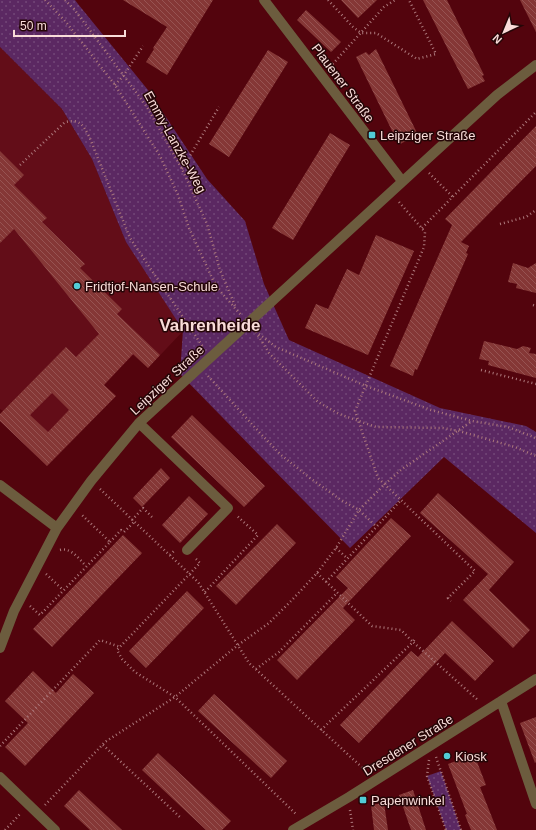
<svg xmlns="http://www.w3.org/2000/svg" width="536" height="830" viewBox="0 0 536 830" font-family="Arial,sans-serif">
  <defs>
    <pattern id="grass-dots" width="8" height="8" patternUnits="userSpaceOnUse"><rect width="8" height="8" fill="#5b2862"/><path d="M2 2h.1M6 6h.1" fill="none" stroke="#734778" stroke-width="1.8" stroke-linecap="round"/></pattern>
    <pattern id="building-back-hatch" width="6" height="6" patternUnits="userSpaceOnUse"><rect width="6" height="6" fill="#853736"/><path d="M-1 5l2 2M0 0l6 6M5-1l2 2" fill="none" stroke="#975352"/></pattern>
  </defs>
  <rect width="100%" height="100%" fill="#53040d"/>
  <path fill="#630d18" d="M0,47l62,62 30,50 34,83 58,88 -36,38 -15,-13 -29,30 12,11 -69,70 -47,-45 3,-10 -3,-2z"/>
  <path fill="url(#grass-dots)" d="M0,0h75l3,4 70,86 59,89 38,42 19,63 25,56 151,68 86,18 10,6v101l-92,-76 -94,91 -170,-174 3,-44 -57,-88 -34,-83 -30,-50 -62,-62z
    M441,771l20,59h-15l-19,-54z"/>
  <path fill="url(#building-back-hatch)" fill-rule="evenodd" d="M123,0h90l-46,75 -21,-13 8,-13 -1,-1 14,-21z
    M341,0h36l-19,18z
    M423,0h24l37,75 -2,1 3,5 -17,8z
    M520,0h16v32z
    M306,10l35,32 -10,10 -34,-32z
    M376,49l42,86 -18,9 -3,-3 -41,-84 10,-5 3,3z
    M268,50l20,12 -59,95 -20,-13z
    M536,126v40l-75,76 8,4 -3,7 2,1 -51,116 -2,-1 -2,7 -23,-10 62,-141 -7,-6z
    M330,133l20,12 -57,95 -21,-12z
    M0,151l24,24 -10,10 33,33 -5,4 43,42 -5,4 42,41 -5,5 43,41 -12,13 -15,-14 -29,31 12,11 -69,70 -47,-45v-7l66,-67 10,10 23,-23 -85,-105 -14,14zM52,393l17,17 -21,22 -18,-17z
    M376,235l38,16 -46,104 -63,-27 11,-24 12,5 19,-40 12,6z
    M513,263l15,5 8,-5v30l-20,-5 1,-4 -9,-2z
    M484,341l33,8 6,-3 8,2 -2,5 7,1v24l-48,-13 1,-4 -10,-2z
    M192,415l73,71 -21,21 -73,-70z
    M161,468l9,10 -28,29 -9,-9z
    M438,493l76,69 -25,28 41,40 -17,18 -50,-48 25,-26 -68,-61z
    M189,496l19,18 -28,29 -18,-18z
    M391,518l20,18 -68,72 12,12 -58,60 -20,-20 71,-72 -12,-11z
    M277,524l19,19 -60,62 -20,-19z
    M123,535l19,18 -90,94 -19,-18z
    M187,591l17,17 -58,60 -17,-17z
    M452,621l42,40 -19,20 -30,-28 -86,90 -19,-18 71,-74 7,6z
    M33,671l23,22 17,-19 21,19 -69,73 -20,-19 23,-24 -23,-22z
    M214,694l73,67 -16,17 -73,-67z
    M536,717v45l-1,1 -15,-40z
    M158,753l73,68 -9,9h-16l-64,-60z
    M474,754l12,31 -6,2 17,43h-26l-6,-15 2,-1 -19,-50z
    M79,790l43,40h-32l-26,-24z
    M413,790l13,40h-15l-12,-35z
    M384,803l4,27h-14l-3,-25z"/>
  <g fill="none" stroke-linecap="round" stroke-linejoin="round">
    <path stroke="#ad797c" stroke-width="2.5" stroke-dasharray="1 3" stroke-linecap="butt" d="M45,0l21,22 49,63 45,71 18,39 11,33 24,52 8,12 20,23
      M65,0l9,9 73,98 35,62 25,55 13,46 16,38
      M328,0l25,27 8,6h15l41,26 19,-5 -27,-54
      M330,67l54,-60 11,-7
      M115,85l9,-10 19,-29
      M20,165l45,-43c15,-3 17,2 24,14l41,102 73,109
      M182,169l37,-62
      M429,173l24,24
      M399,202l26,30 -1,15 -69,164 23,67 97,93 -27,27 3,3
      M500,224l26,-7 10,-7
      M422,228l114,-116
      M533,305l3,1
      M256,332l13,21 49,49 21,12 37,13 67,1 16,3 56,16 21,9
      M259,334l17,13 90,39 65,24 41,11 36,6 28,11
      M481,370l55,14
      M208,376l52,57 21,22 29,23 31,22 18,10 18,17
      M100,489l98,93 51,81 118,109
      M132,520l11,-12 9,9
      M110,542l11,-12 3,2 10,-10
      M336,548l11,10
      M60,550c11,-3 19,9 26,16
      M170,555l5,-5
      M196,559l4,4 -83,87 5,9 13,13 40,25 121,117
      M317,573l55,53 29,4 12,12 2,-3
      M46,574l17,16
      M326,582l75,-82
      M205,592l53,-57 -22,-20
      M30,606l10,9 70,-73 -28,-27
      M256,669l23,-17 58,-59
      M321,730l92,-88 66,59
      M103,745l78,73
      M0,746l100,-106 20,7
      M436,757l25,73
      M429,760l-2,16 19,54
      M45,805l60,-63 70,-45 63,-52 31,-22 23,-23 25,-27 19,-25 23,-38 26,-26 17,-15 70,-48
      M350,810l3,20
      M5,830l16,-17"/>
    <path stroke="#6c5c3e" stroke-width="10" d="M264,0l138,181
      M139,423l89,85 -41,42
      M0,485l57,43
      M0,648l14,-37 43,-83 34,-47 48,-58 358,-328 39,-30
      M501,701l35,103
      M0,777l55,53
      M293,830l56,-33 187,-118"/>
  </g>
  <g fill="#52ccd6" stroke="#250607" stroke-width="1.5">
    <rect x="368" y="131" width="8" height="8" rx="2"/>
    <circle cx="77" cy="286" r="4"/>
    <circle cx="447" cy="756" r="4"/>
    <rect x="359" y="796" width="8" height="8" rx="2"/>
  </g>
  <g text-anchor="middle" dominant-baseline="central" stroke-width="3" stroke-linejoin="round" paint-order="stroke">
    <g font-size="13" fill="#f9dcd9" stroke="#250607">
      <text transform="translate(343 83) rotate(53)">Plauener Straße</text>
      <text transform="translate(175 142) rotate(61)">Emmy-Lanzke-Weg</text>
      <text transform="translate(167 380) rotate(-43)">Leipziger Straße</text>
      <text transform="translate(408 745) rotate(-32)">Dresdener Straße</text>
    </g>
    <g font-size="13" fill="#f9dcd9" stroke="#250607" text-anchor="start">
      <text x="380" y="135">Leipziger Straße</text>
      <text x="85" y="286">Fridtjof-Nansen-Schule</text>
      <text x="455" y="756">Kiosk</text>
      <text x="371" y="800">Papenwinkel</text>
    </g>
    <g font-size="17" font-weight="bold" fill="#f9dcd9" stroke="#250607">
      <text x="210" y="325">Vahrenheide</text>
    </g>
  </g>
  <g transform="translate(504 32) rotate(224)" stroke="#250607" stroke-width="3" paint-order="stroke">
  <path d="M0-3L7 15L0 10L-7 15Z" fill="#f9dcd9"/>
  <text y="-6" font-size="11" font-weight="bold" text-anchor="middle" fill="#f9dcd9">N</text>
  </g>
  <path d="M14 30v6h111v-6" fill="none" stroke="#f9dcd9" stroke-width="2"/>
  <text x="20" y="30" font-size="12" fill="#f9dcd9" stroke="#250607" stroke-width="3" paint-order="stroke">50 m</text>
</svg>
